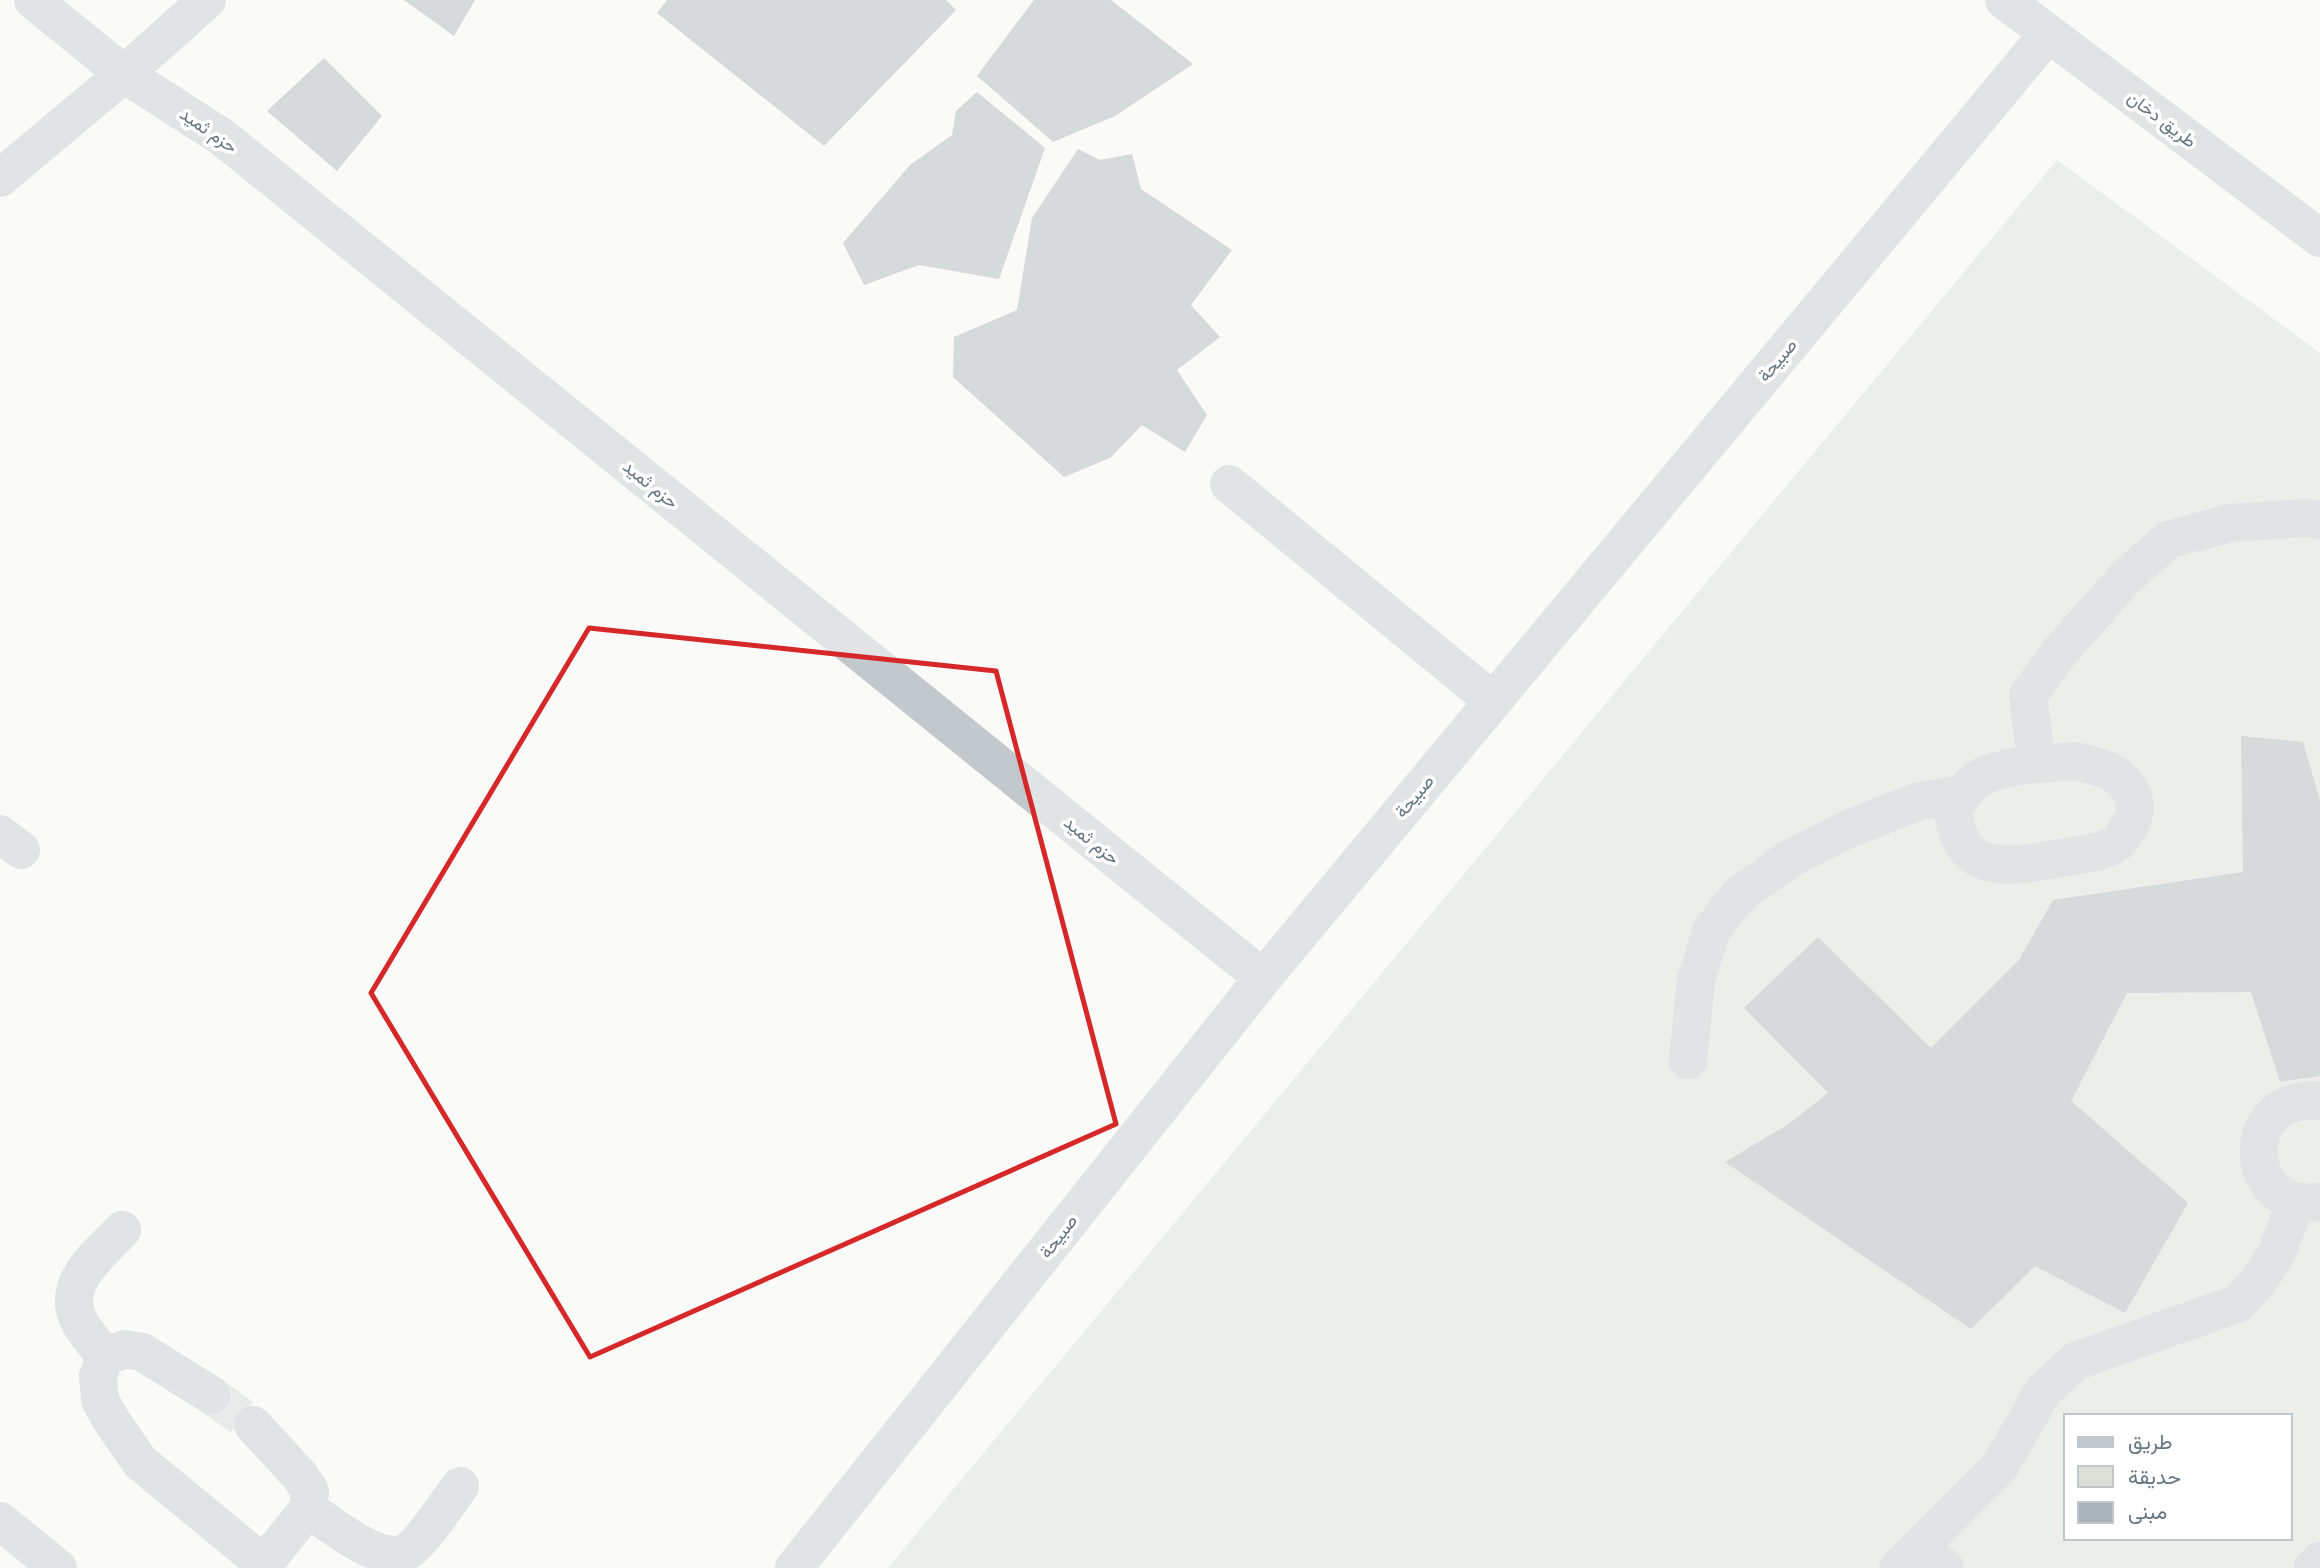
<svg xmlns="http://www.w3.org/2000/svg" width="2320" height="1568" viewBox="0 0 2320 1568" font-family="Quicksand,Vazirmatn,sans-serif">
  <rect width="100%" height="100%" fill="#fafaf8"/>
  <path fill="#dadfd7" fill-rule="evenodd" d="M2057,160l263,193v1215h-1432zM2066,1416h224v122h-224z"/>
  <path fill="#aab3b9" d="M404,0h71l-21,36z
    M667,0h279l10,10 -132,136 -167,-133z
    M1034,0h77l82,64 -78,52 -62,26 -76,-66z
    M324,58l58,58 -45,55 -70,-60z
    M977,92l68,56 -46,131 -80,-14 -55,20 -21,-42 67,-78 42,-30 4,-24z
    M1078,149l22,11 32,-6 9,35 91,61 -41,55 29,32 -43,33 30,45 -22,37 -43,-27 -32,33 -46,19 -111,-100 1,-40 63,-27 15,-92z
    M2241,736l62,6 17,58v276l-40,6 -29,-90 -124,1 -56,108 117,102 -63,110 -90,-47 -64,63 -246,-167 65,-39 38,-30 -84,-85 74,-71 113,111 88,-88 34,-60 190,-28z"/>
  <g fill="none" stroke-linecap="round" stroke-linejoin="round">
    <path stroke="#d5d9db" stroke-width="38" stroke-dasharray="38 19" stroke-linecap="butt" d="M211,1395l42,30"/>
    <path stroke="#c3c8cc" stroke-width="38" d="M33,0l91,74 98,63 1041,841
      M2004,0l316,238
      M0,178l124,-104 83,-74
      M1229,484l264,217
      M2076,761c14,4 33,7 44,17 19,19 19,37 4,56 -2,3 -4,7 -7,9 -11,9 -42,13 -56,15 -52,9 -102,20 -108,-50 7,-9 15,-23 25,-29 25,-15 70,-16 98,-18z
      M2037,764l-9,-68 30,-42 68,-77 42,-37 62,-17 75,-5 15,2
      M0,834l21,16
      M1688,1060l8,-79 15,-50 27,-35 51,-37 57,-29 73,-29 44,-7
      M2320,1101c-83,-8 -81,111 0,101
      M122,1230c-23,25 -62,53 -43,91 7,13 18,24 26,36l-7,19 2,24 11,20 29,42 124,102
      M105,1357l19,-8 18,3 69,43
      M253,1425l47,51 10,15 -2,18 -47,59
      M308,1509c22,14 69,55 96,44 15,-6 45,-52 56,-67
      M0,1521l58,47
      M1919,1547l26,21
      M794,1568l469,-590 785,-944
      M1898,1568l102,-102 43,-75 33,-30 163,-58 20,-23 17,-26 21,-53
      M2313,1568l7,-7"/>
  </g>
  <path d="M0 0H2320V1568H0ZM589,628l407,43 120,453 -526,233 -219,-364z" fill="#fafaf8" fill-opacity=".55" fill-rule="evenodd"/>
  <path fill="none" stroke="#d62828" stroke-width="5" stroke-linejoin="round" d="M589,628l407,43 120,453 -526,233 -219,-364z"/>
  <g text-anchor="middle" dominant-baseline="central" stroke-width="7" stroke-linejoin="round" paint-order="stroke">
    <g font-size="18" fill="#657683" stroke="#fff">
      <text transform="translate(2162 119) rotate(37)">طريق دخان</text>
      <text transform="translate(209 130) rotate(35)">حزم ثميد</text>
      <text transform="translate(1777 360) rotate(-50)">صبيحة</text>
      <text transform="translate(651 484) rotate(39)">حزم ثميد</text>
      <text transform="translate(1414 796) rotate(-50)">صبيحة</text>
      <text transform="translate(1092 840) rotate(39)">حزم ثميد</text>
      <text transform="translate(1058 1236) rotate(-52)">صبيحة</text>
    </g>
  </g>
  <rect x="2064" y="1414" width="228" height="126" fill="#ffffff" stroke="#c1c8cd" stroke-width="2"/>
  <rect x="2078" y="1437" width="35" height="10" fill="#c3c8cc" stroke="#c1c8cd" stroke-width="2"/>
  <text x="2128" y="1449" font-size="21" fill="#657683">طريق</text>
  <rect x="2078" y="1466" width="35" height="21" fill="#dadfd7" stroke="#c1c8cd" stroke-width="2"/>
  <text x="2128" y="1484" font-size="21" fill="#657683">حديقة</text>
  <rect x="2078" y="1502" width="35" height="21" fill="#aab3b9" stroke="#c1c8cd" stroke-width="2"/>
  <text x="2128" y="1519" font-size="21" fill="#657683">مبنى</text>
</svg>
